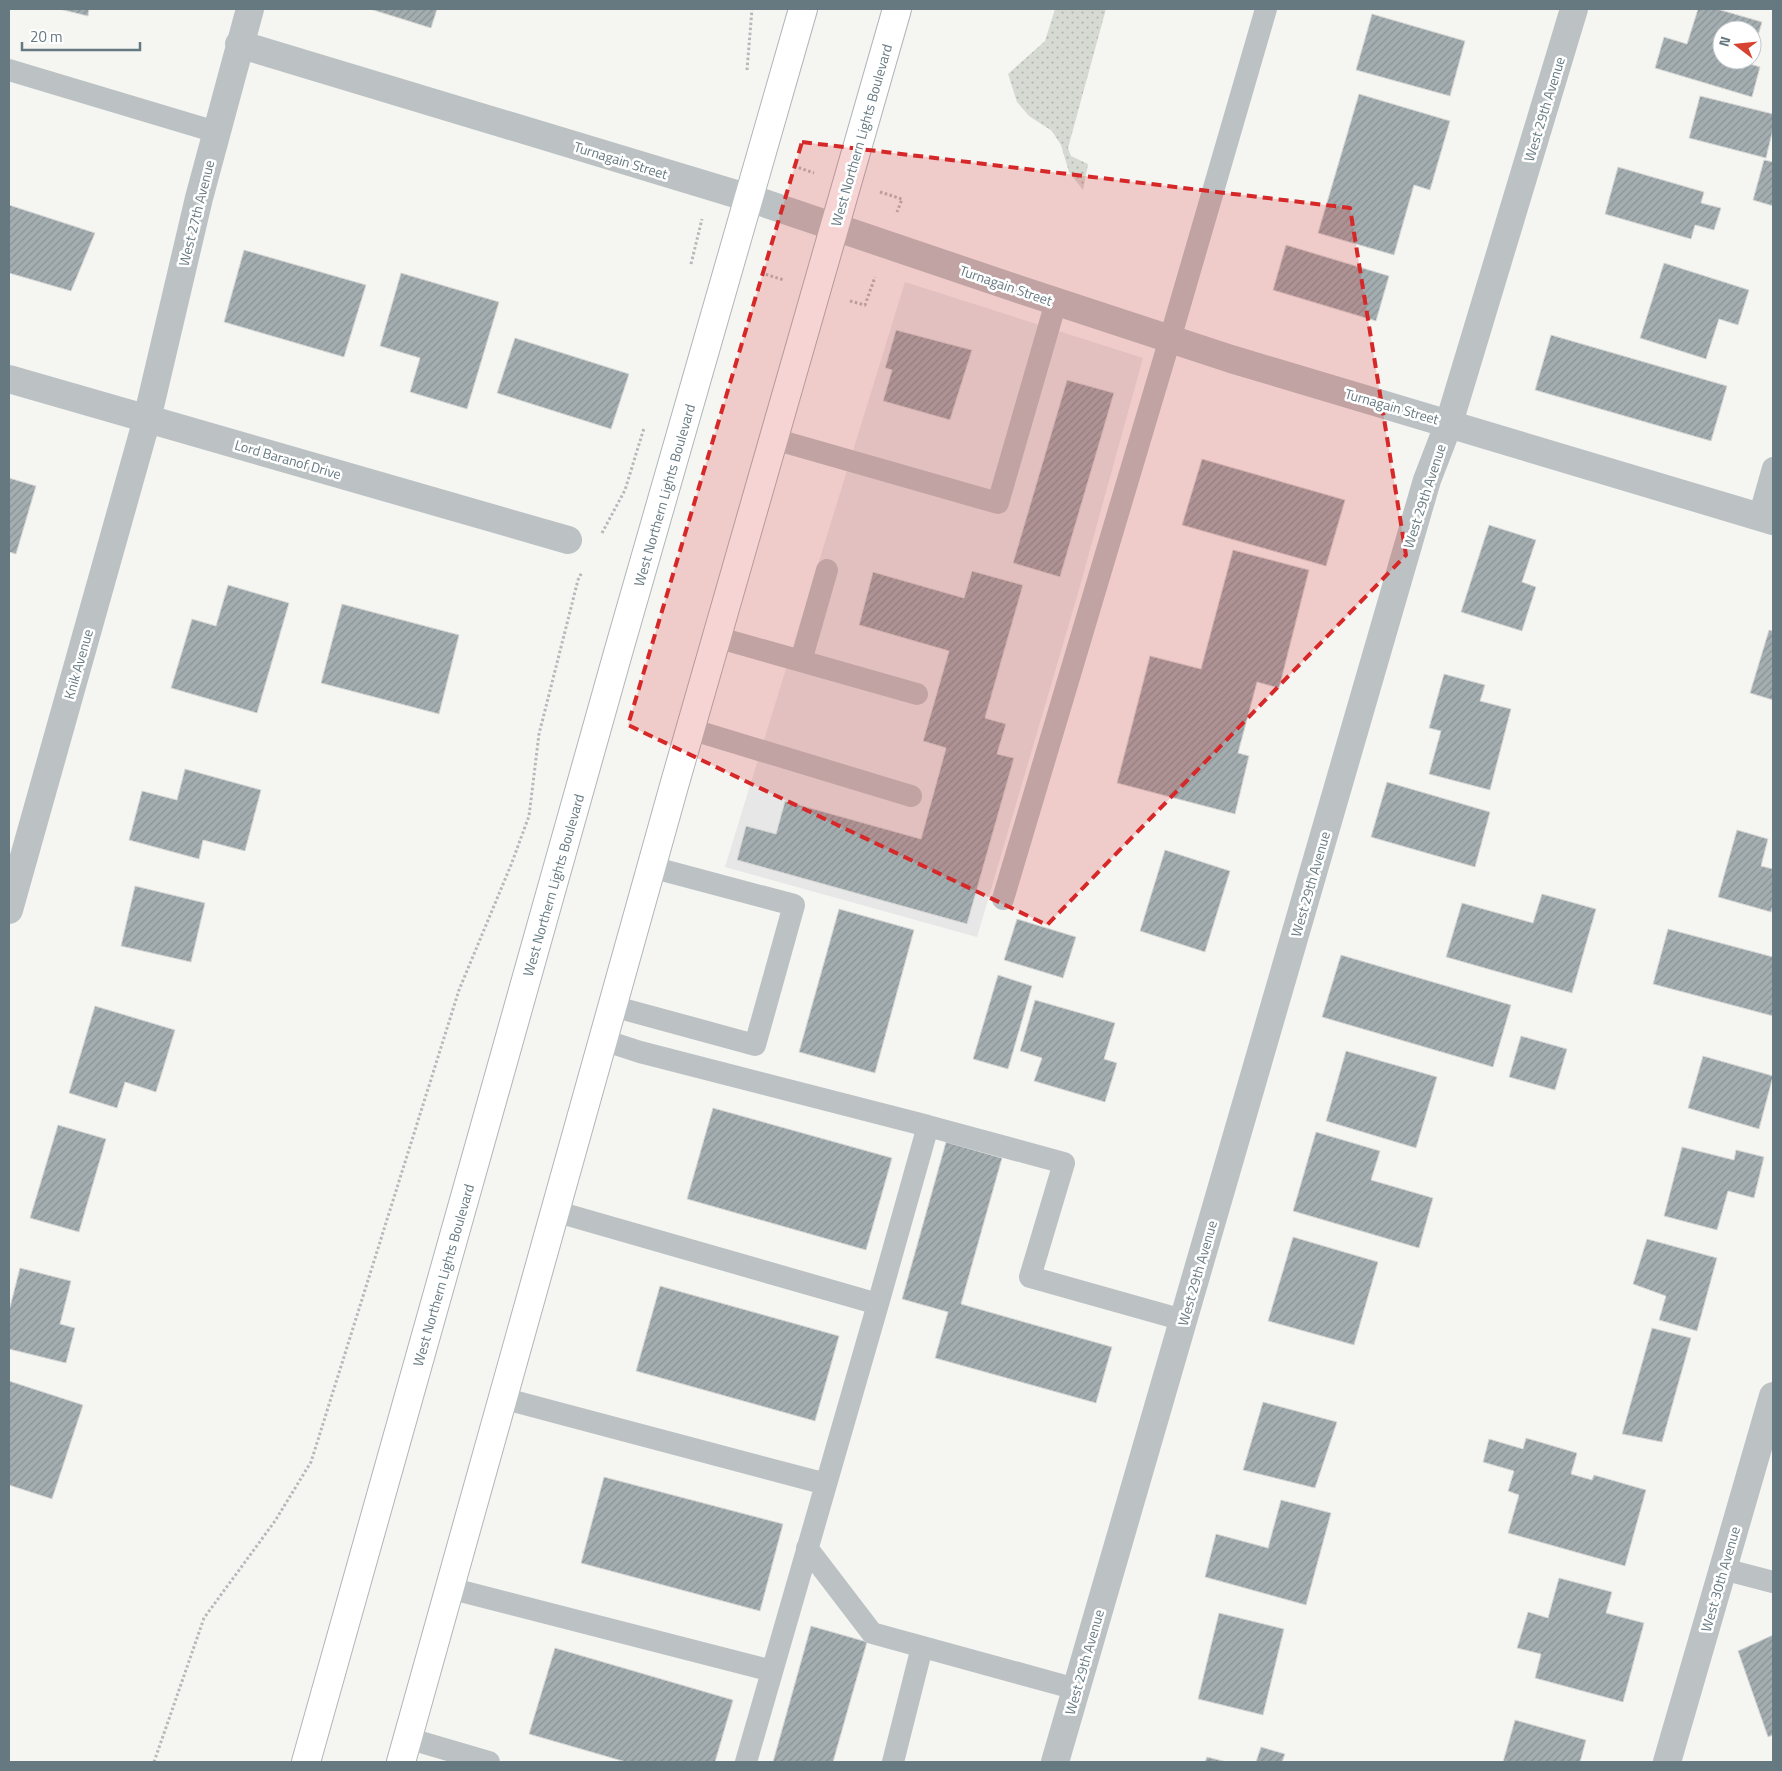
<svg xmlns="http://www.w3.org/2000/svg" width="1782" height="1771" viewBox="0 0 1782 1771" font-family="'Titillium Web',sans-serif">
  <defs>
    <pattern id="grass-dots" width="8" height="8" patternUnits="userSpaceOnUse" patternTransform="scale(1.25)"><rect width="8" height="8" fill="#d6dad2"/><path d="M2 2h.1M6 6h.1" fill="none" stroke="#b1b6b0" stroke-width="1.8" stroke-linecap="round"/></pattern>
    <pattern id="building-hatch" width="6" height="6" patternUnits="userSpaceOnUse" patternTransform="scale(1.25)"><rect width="6" height="6" fill="#a4aeb1"/><path d="M-1 1l2-2M0 6l6-6M5 7l2-2" fill="none" stroke="#899295"/></pattern>
  </defs>
  <rect width="100%" height="100%" fill="#f5f5f2"/>
  <path fill="#e6e7e6" d="M905,282l238,76 -65,235 -101,344 -252,-70z"/>
  <path fill="url(#grass-dots)" d="M1055,9h51l-38,139 3,8 17,8 -5,26 -14,-18 -8,-27 -9,-14 -23,-15 -12,-14 -9,-28 37,-33z"/>
  <path fill="url(#building-hatch)" stroke="#d7d7d5" d="M59,9h30l-1,7z
    M370,9h67l-6,19z
    M1698,9h19l45,13 -10,34v-26h-30v30h29l-1,4 10,3 -8,30 -97,-29 9,-31 23,7z
    M1372,14l93,27 -15,55 -94,-26z
    M1359,94l91,27 -20,69 -16,-5 -20,70 -76,-22z
    M1700,96l73,18v15l-7,29 -77,-20z
    M1764,160l9,2v44l-20,-6z
    M1618,167l86,25 -3,11 20,5 -7,22 -19,-5 -4,14 -86,-25z
    M9,205l86,28 -24,58 -62,-18z
    M1286,245l103,31 -13,45 -103,-31z
    M244,250l122,35 -22,72 -120,-35z
    M1664,263l85,27 -11,35 -19,-6 -13,40 -66,-21z
    M401,273l98,29 -32,107 -57,-17 10,-34 -40,-12z
    M896,330l76,20 -22,70 -67,-19 9,-31 -7,-2z
    M1551,335l176,51 -16,55 -176,-51z
    M515,338l114,36 -18,55 -114,-36z
    M1067,380l47,13 -54,184 -47,-14z
    M1202,459l143,41 -19,66 -144,-41z
    M9,478l27,8 -20,68 -7,-2z
    M1489,525l47,15 -14,42 14,5 -14,44 -61,-19z
    M1233,550l76,20 -30,118 -22,-6 -19,71 11,3 -14,58 -118,-31 33,-127 51,13z
    M972,571l51,14 -38,133 21,6 -9,30 17,4 -47,166 -230,-64 9,-34 30,8 9,-33 136,38 25,-91 -23,-7 26,-90 -90,-26 14,-53 91,26z
    M228,585l61,18 -32,110 -86,-25 21,-69 24,7z
    M342,604l117,31 -20,79 -118,-31z
    M1769,630l4,1v69l-23,-7z
    M1444,674l41,11 -5,16 31,8 -21,81 -61,-16 12,-43 -12,-3z
    M185,769l76,21 -16,61 -42,-11 -4,19 -70,-19 13,-49 35,9z
    M1387,782l103,30 -15,55 -104,-30z
    M1737,830l31,9 -7,27 12,3v36l-2,7 -53,-15z
    M1165,850l65,21 -25,81 -65,-21z
    M135,886l70,17 -14,59 -70,-16z
    M1542,894l54,15 -24,84 -126,-36 16,-54 71,20z
    M839,909l75,21 -39,143 -76,-21z
    M1017,919l59,18 -13,41 -59,-18z
    M1668,929l105,28v59l-120,-32z
    M1341,955l170,50 -18,62 -171,-50z
    M998,975l34,11 -24,83 -35,-10z
    M1035,1000l80,23 -11,36 13,4 -12,39 -71,-21 8,-23 -22,-7z
    M95,1006l80,24 -19,62 -31,-10 -8,26 -48,-15z
    M1521,1036l46,13 -12,41 -46,-13z
    M1346,1051l91,26 -21,71 -90,-27z
    M1703,1056l70,20 -14,53 -71,-21z
    M713,1108l179,50 -26,92 -179,-51z
    M58,1125l48,14 -27,93 -49,-14z
    M1316,1132l64,19 -9,29 62,18 -14,50 -126,-37z
    M946,1142l56,16 -41,146 151,43 -16,56 -161,-45 13,-46 -46,-13z
    M1682,1147l52,13 2,-10 28,7 -10,41 -26,-7 -11,39 -53,-14z
    M1293,1237l85,25 -24,83 -86,-24z
    M1647,1239l70,19 -20,73 -38,-11 7,-24 -33,-12z
    M20,1268l51,13 -11,43 15,4 -9,35 -57,-14v-38z
    M660,1286l179,50 -24,85 -179,-50z
    M1652,1328l39,10 -29,104 -40,-8z
    M9,1381l74,24 -31,94 -43,-14z
    M1263,1402l74,20 -22,66 -72,-18z
    M1526,1438l51,15 -6,21 21,6 2,-5 52,15 -21,76 -117,-33 11,-38 -11,-4 6,-20 -31,-9 6,-23 34,10z
    M604,1477l179,47 -23,87 -179,-48z
    M1281,1500l50,13 -25,92 -101,-28 11,-43 52,14z
    M1559,1578l53,14 -6,21 38,10 -21,79 -88,-24 6,-24 -24,-6 11,-36 20,6z
    M1219,1613l65,16 -21,86 -65,-16z
    M811,1626l56,16 -34,120h-60z
    M1773,1635v100l-5,2 -30,-86z
    M555,1648l178,52 -18,62h-89l-97,-28z
    M1515,1720l71,20 -6,22h-77z
    M1261,1747l24,7 -3,8h-26z
    M1207,1757l20,5h-22z"/>
  <g fill="none" stroke-linecap="round" stroke-linejoin="round">
    <defs>
      <path id="secondary" d="M306,1762l312,-1109 185,-644
        M401,1762l273,-976 223,-777"/>
    </defs>
    <use href="#secondary" stroke="#afb6b9" stroke-width="30"/>
    <path stroke="#b5b9bb" stroke-width="3" stroke-dasharray="2.5 2.5" stroke-linecap="butt" d="M747,70l5,-61
      M794,166l20,7
      M880,192l22,7 -5,13
      M691,264l11,-45
      M761,273l23,7
      M850,301l15,4 10,-28
      M602,533l23,-43 19,-62
      M154,1762l50,-144 71,-97 36,-59 148,-472 52,-125 18,-49 10,-82 39,-154 4,-8"/>
    <path stroke="#bcc2c4" stroke-width="22" d="M9,70l207,62
      M774,439l224,64 58,-201
      M1759,517l14,-49
      M716,637l201,57
      M801,661l26,-91
      M690,729l221,67
      M1003,899l167,-560 96,-330
      M612,1006l143,39 39,-140 -143,-38
      M928,1126l136,37 -34,114 153,43
      M554,1211l324,93 50,-178 -288,-74 -37,-12
      M502,1398l324,86
      M807,1548l65,85 204,56
      M1723,1569l50,13
      M449,1588l323,83
      M407,1738l82,24
      M746,1762l132,-458
      M893,1762l29,-115"/>
    <path stroke="#bcc2c4" stroke-width="28" d="M239,44l510,154 272,92 210,69 542,162
      M9,379l559,161
      M9,910l138,-491 52,-221 51,-189
      M1055,1762l372,-1282 22,-57 125,-414
      M1667,1762l106,-366"/>
    <use href="#secondary" stroke="#fff" stroke-width="28"/>
  </g>
  <path fill="#d62828" fill-opacity="0.2" stroke="#d62828" stroke-width="4" stroke-dasharray="10 6" stroke-linejoin="round" d="M802,142l548,66 56,347 -359,370 -419,-200z"/>
  <g text-anchor="middle" dominant-baseline="central" stroke-width="5" stroke-linejoin="round" paint-order="stroke">
    <g font-size="14" fill="#667981" stroke="#fff">
      <text transform="translate(1544 109) rotate(-73)">West 29th Avenue</text>
      <text transform="translate(861 135) rotate(-74)">West Northern Lights Boulevard</text>
      <text transform="translate(621 160) rotate(17)">Turnagain Street</text>
      <text transform="translate(196 213) rotate(-76)">West 27th Avenue</text>
      <text transform="translate(1006 285) rotate(19)">Turnagain Street</text>
      <text transform="translate(1392 406) rotate(16)">Turnagain Street</text>
      <text transform="translate(288 459) rotate(16)">Lord Baranof Drive</text>
      <text transform="translate(664 495) rotate(-74)">West Northern Lights Boulevard</text>
      <text transform="translate(1424 496) rotate(-72)">West 29th Avenue</text>
      <text transform="translate(78 664) rotate(-74)">Knik Avenue</text>
      <text transform="translate(1310 884) rotate(-74)">West 29th Avenue</text>
      <text transform="translate(553 885) rotate(-74)">West Northern Lights Boulevard</text>
      <text transform="translate(1197 1273) rotate(-74)">West 29th Avenue</text>
      <text transform="translate(443 1275) rotate(-74)">West Northern Lights Boulevard</text>
      <text transform="translate(1720 1579) rotate(-74)">West 30th Avenue</text>
      <text transform="translate(1084 1662) rotate(-74)">West 29th Avenue</text>
    </g>
  </g>
  <rect width="1782" height="1771" fill="none" stroke="#667981" stroke-width="20"/>
  <g transform="translate(1737 45) rotate(286)"><circle r="24" fill="#ffffff" stroke="#c2c9cd"/>
  <path d="M0-4L9 19L0 12L-9 19Z" fill="#d84230"/>
  <text y="-8" font-size="14" font-weight="bold" text-anchor="middle" fill="#667981">N</text>
  </g>
  <path d="M22 42v8h118v-8" fill="none" stroke="#667981" stroke-width="2.5"/>
  <text x="30" y="42" font-size="15" fill="#667981" stroke="#ffffff" stroke-width="4" paint-order="stroke">20 m</text>
</svg>
